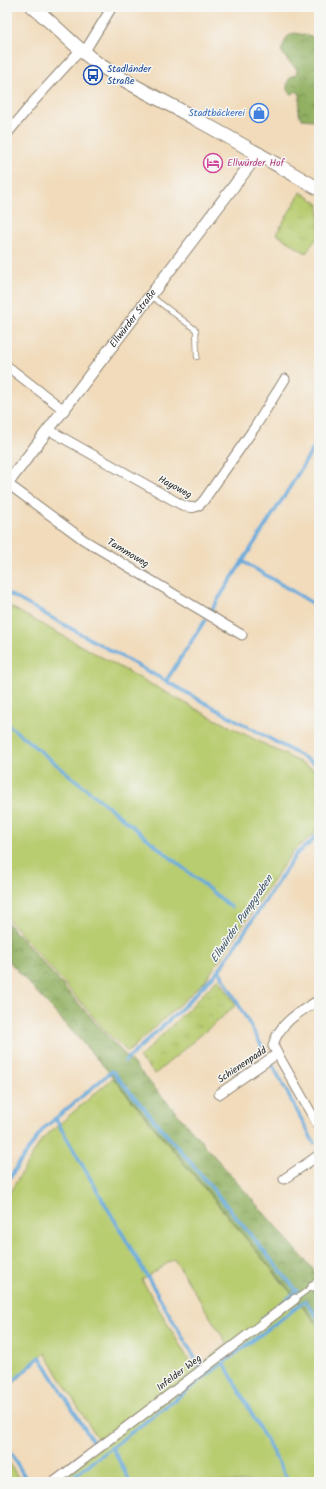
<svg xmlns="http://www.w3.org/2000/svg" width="326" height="1489" viewBox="0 0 326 1489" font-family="Kalam,sans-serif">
  <defs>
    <pattern id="forest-crowns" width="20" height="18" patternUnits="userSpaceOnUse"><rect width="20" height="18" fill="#92b062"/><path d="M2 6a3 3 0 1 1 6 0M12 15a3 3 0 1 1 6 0" fill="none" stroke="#778f51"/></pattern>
    <pattern id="park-tufts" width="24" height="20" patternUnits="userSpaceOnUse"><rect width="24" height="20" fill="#b8cc70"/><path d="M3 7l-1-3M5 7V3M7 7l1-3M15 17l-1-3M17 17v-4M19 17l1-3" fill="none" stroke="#9eaf61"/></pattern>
  </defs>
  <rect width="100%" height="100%" fill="#f6f6f2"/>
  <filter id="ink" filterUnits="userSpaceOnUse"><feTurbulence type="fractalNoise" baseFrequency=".025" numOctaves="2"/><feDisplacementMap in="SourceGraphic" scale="8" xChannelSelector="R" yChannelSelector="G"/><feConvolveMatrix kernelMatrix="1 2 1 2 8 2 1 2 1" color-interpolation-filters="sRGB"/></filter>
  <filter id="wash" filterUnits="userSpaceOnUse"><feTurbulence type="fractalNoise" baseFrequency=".012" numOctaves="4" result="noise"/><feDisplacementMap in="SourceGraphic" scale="16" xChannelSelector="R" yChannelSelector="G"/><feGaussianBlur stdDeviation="0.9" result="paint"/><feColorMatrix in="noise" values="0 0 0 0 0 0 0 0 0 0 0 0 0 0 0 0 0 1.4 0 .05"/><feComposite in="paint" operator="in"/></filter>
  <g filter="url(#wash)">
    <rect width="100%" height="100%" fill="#f1dbbb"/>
    <path fill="#b8cc70" stroke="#727c4e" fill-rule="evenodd" d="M7,605l198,109 114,58v56l-5,6 -21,17 -88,130 -77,71 -19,-17 -102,-117z
      M113,1078l206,249v155h-275l54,-42 -53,-87 -38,37v-193l35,-58zM174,1259l53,85 -33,25 -52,-89z
      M7,1459l14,23h-14z"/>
    <path fill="url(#forest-crowns)" stroke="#5e6e46" d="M294,33l17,3 8,7v71l-2,1 -3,5 -12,-1c-7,-8 -1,-16 -2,-25l-4,-3 -4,4 -5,-5c0,-8 1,-13 9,-15l1,-6 -8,-7 -8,-11 6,-14z
      M7,922l103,117 22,23 187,214v50l-212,-256 -100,-111z"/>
    <path fill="url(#park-tufts)" stroke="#727c4e" d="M301,192l18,12v31l-13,18 -30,-19z
      M219,978l17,27 -81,69 -16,-16z"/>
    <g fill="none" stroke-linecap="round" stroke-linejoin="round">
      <path stroke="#67aadc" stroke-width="3.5" d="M7,503l3,-5
        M242,561l77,46
        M7,593l312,173
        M212,609l75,-117 32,-53
        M166,681l39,-61
        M7,724l224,183
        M219,970l45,80
        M125,1061l54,-50 40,-41 78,-117 13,-10 9,-10
        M272,1064l42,79
        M55,1118l145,249
        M7,1182l11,-17 25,-36 69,-58 90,105 95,115 -36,29
        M224,1363l65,119
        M7,1387l33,-30 55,88
        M7,1447l21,35
        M112,1447l18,35
        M46,1482l36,-27
        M66,1482l239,-181 14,18"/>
    </g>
  </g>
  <g filter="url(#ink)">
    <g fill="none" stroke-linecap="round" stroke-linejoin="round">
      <defs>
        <path id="service" d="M151,296l45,34 1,27
          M295,1299l18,-13"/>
        <path id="minor" d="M7,134l27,-33 41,-45 13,-10 24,-39
          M7,366l57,44
          M49,430l133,75c10,4 15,4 22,-5l51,-73 30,-48
          M8,484l76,56 158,95
          M319,1000c-18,11 -41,23 -46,46l46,81
          M219,1094l58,-40
          M284,1179l35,-24
          M313,1286l6,-4
          M54,1482l241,-183"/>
        <g id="tertiary">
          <path id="s1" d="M7,484l252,-331"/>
        </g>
        <path id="secondary" d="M33,7c22,18 41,39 64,56 30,21 64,36 95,54 43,23 85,48 127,72"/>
      </defs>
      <use href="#service" stroke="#8e8373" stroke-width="6"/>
      <use href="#minor" stroke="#8e8373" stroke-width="11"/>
      <use href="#tertiary" stroke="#8e8373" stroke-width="13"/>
      <use href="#secondary" stroke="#8e8373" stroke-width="15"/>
      <use href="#service" stroke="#fff" stroke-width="4.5"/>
      <use href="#minor" stroke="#fff" stroke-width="9"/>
      <use href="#tertiary" stroke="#fff" stroke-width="11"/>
      <use href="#secondary" stroke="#fff" stroke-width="13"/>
    </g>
  </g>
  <defs>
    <symbol id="bus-ring" viewBox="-11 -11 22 22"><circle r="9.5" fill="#f6f6f2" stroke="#1a4fb4" stroke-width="1.5"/><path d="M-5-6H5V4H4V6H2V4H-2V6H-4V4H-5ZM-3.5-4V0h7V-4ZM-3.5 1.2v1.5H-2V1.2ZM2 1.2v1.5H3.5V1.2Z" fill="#1a4fb4"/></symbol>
    <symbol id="shop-ring" viewBox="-11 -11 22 22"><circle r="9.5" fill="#f6f6f2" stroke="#3f7fe0" stroke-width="1.5"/><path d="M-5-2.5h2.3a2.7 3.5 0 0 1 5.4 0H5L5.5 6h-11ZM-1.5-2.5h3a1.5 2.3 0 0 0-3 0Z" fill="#3f7fe0"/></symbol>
    <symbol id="hotel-ring" viewBox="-11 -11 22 22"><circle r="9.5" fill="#f6f6f2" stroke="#d1479c" stroke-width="1.5"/><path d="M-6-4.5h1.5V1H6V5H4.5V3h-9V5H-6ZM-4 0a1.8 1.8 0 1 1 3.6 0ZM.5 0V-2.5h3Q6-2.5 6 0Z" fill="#d1479c"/></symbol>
  </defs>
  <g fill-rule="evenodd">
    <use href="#bus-ring" x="82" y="64" width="22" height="22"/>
    <use href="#shop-ring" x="248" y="102" width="22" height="22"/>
    <use href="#hotel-ring" x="202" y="152" width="22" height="22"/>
  </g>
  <g text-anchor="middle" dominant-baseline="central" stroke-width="3" stroke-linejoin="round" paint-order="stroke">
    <g font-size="10" fill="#164399" stroke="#f6f6f2" text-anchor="start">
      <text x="107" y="69">Stadländer<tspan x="107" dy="12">Straße</tspan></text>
    </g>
    <g font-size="10" fill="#366cbe" stroke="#f6f6f2" text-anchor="end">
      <text x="245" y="113">Stadtbäckerei</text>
    </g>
    <g font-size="10" fill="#b23c85" stroke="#f6f6f2" text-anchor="start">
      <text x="227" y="163">Ellwürder Hof</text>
    </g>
    <g font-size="10" fill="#2b2b2b" stroke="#f6f6f2">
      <text stroke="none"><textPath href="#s1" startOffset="208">Ellwürder Straße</textPath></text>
      <text transform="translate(175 487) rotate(28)">Hayoweg</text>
      <text transform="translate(128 553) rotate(31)">Tammoweg</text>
      <text transform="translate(242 1065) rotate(-34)">Schienenpadd</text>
      <text transform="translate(179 1373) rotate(-37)">Infelder Weg</text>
    </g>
    <g font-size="11" font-style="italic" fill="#405769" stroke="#f6f6f2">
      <text transform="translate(242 919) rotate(-56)">Ellwürder Pumpgraben</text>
    </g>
  </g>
  <rect width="326" height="1489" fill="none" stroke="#f6f6f2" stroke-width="24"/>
</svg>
